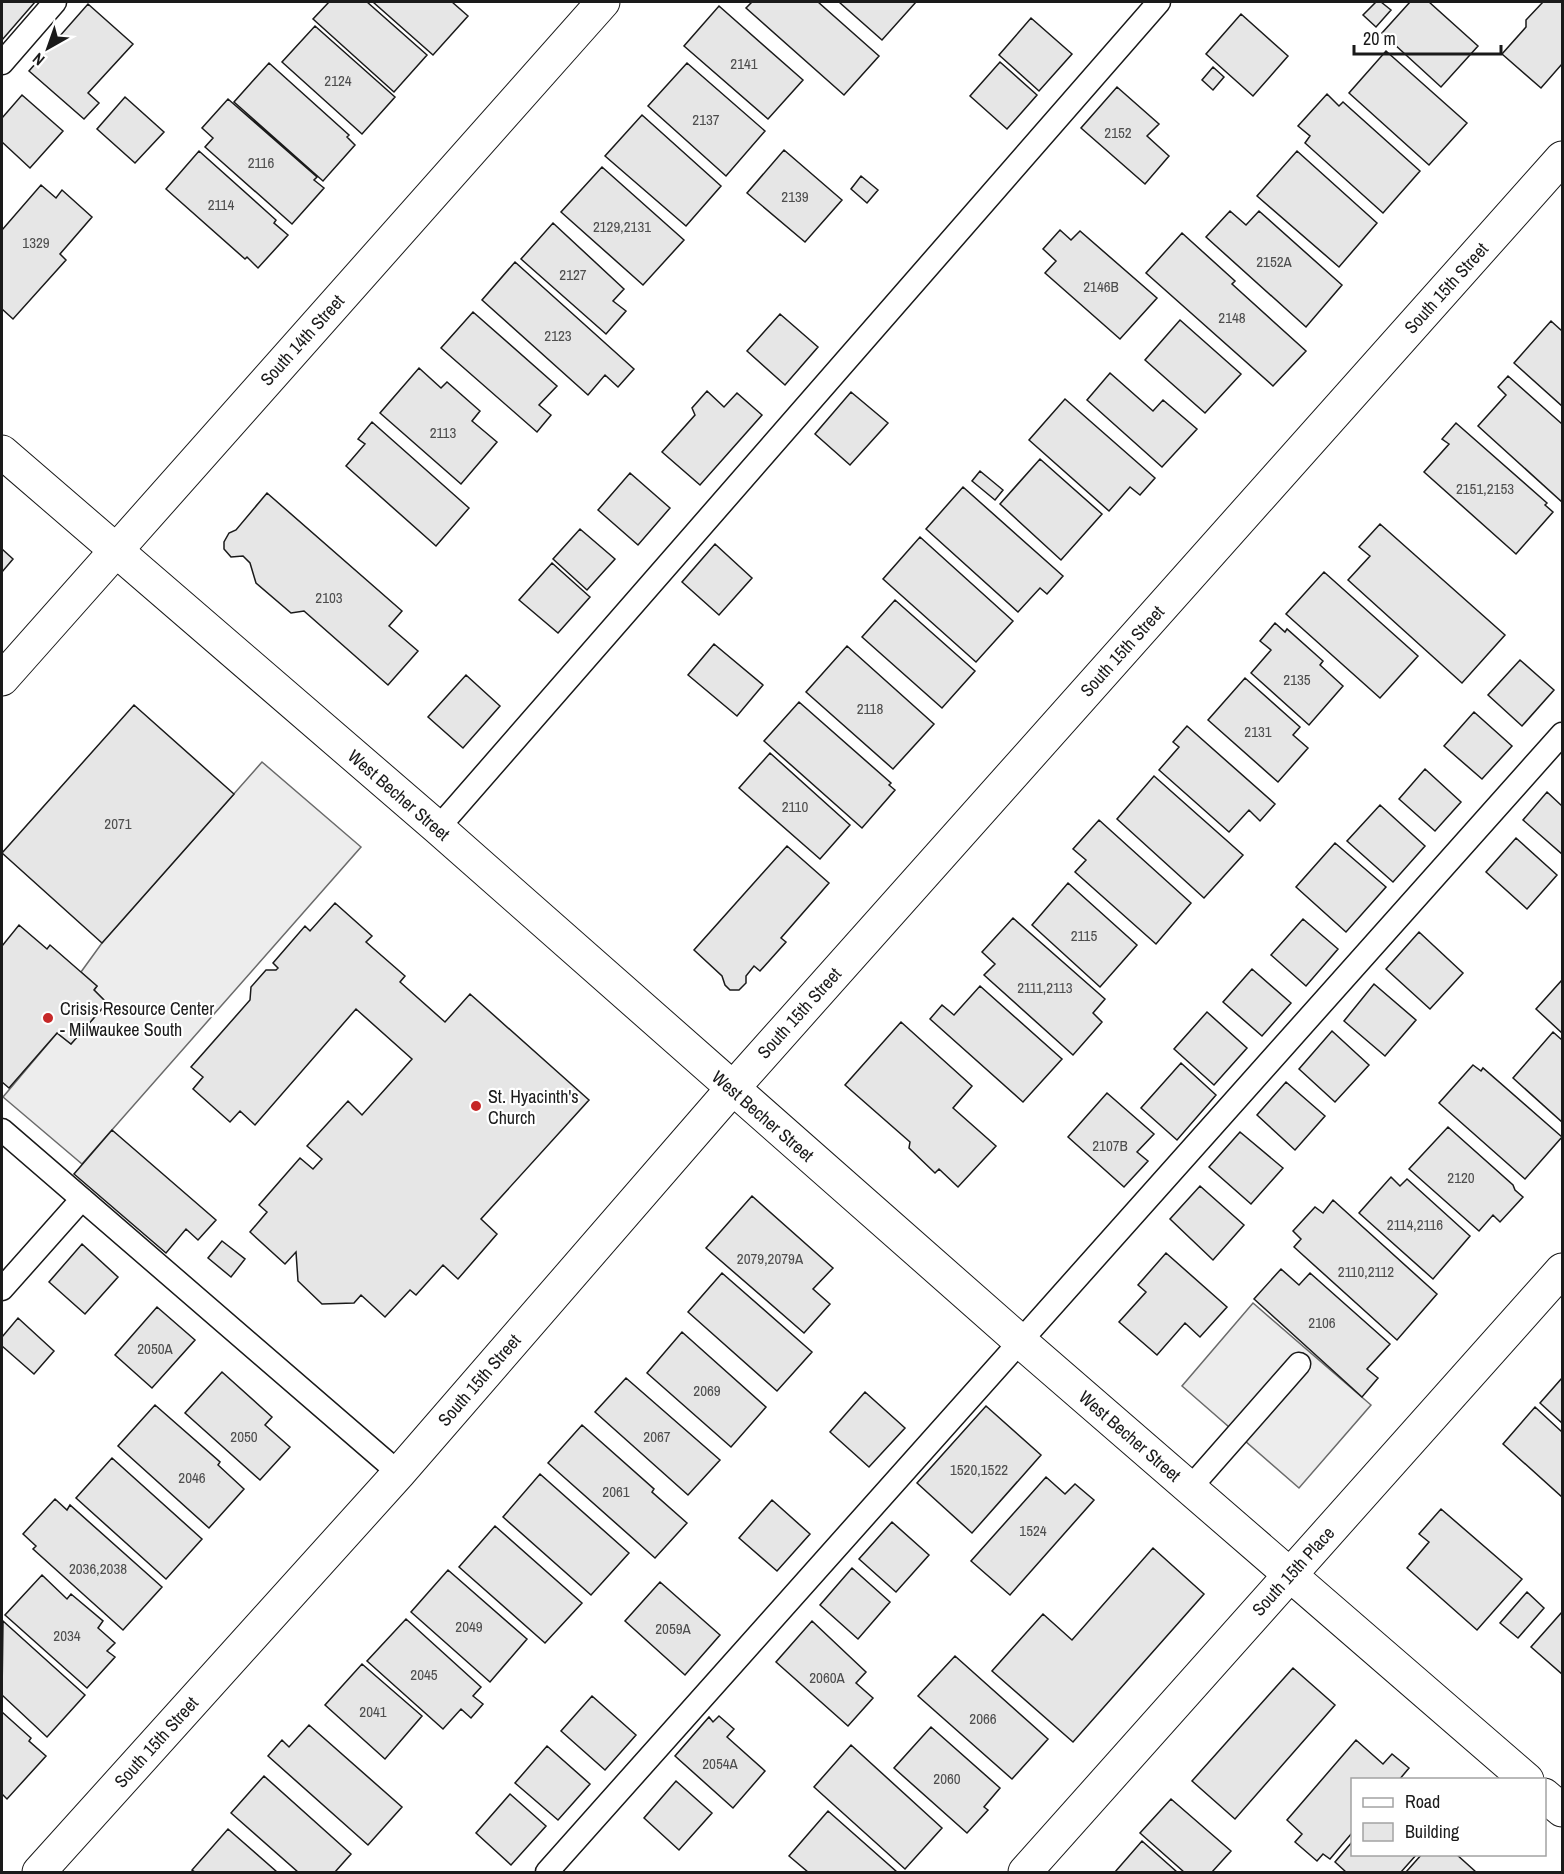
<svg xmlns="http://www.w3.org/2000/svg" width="1564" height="1874" viewBox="0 0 1564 1874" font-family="'Archivo Narrow',sans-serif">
  <rect width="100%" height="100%" fill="#fff"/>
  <path fill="#ededed" stroke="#6a6a6a" stroke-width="1.5" d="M262,762l99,85 -279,317 -79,-67 54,-64 14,11 36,-41 -13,-13 3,-4 -16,-14 21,-29z
    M1253,1303l118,102 -72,83 -117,-102z"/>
  <path fill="#e6e6e6" stroke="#1a1a1a" stroke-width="1.5" d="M2,2h33l-33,38z
    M329,2h38l60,53 -33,37 -81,-73z
    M373,2h79l16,14 -35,39z
    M752,2h66l61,54 -35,39 -98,-87z
    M839,2h77l-34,38z
    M1376,2h5l10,8 -15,17 -13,-12z
    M1410,2h19l49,44 -37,41 -59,-54z
    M1543,2h19v62l-21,24 -39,-34 24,-27v-7z
    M88,4l45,40 -45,49 11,10 -15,16 -55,-48z
    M719,6l84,74 -35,39 -84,-73z
    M1241,14l47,42 -35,40 -47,-42z
    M1031,18l41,36 -33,37 -40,-36z
    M315,26l80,71 -33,37 -80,-72z
    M1386,51l81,72 -38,42 -80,-72z
    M1000,62l37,33 -30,34 -37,-33z
    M269,63l80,72 -2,2 8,8 -32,36 -89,-79z
    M687,63l78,68 -39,45 -78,-70z
    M1213,67l11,10 -11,13 -11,-10z
    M1117,87l42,37 -12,12 22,20 -24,28 -64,-56z
    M1327,94l12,12 4,-4 77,69 -37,42 -78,-70 5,-7 -12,-10z
    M22,95l41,36 -33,37 -28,-26v-24z
    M125,97l39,35 -29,31 -38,-34z
    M228,99l89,78 -3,3 10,8 -32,36 -87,-77 8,-9 -11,-10z
    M642,115l79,71 -35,40 -81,-70z
    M784,150l58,50 -37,42 -58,-49z
    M199,151l77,69 -2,3 14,12 -30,33 -11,-11 -2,2 -79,-70z
    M1297,151l80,72 -38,44 -82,-71z
    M602,167l82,73 -41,45 -82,-73z
    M861,176l17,14 -11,13 -16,-14z
    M41,185l15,13 6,-8 30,27 -32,37 6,6 -53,59 -11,-10v-79z
    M1230,211l16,14 13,-14 83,74 -36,42 -100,-90z
    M553,223l71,66 -11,12 13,10 -20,23 -85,-75z
    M1060,230l11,10 9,-9 77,67 -37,41 -75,-66 11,-12 -13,-12z
    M1182,233l53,48 -3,3 74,67 -33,35 -127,-113z
    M515,262l119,107 -16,18 -13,-12 -17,20 -106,-95z
    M473,312l84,74 -18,19 12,10 -14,17 -96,-84z
    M780,314l38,33 -33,38 -38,-34z
    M1180,320l61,54 -36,39 -60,-53z
    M1551,321l11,10v75l-48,-43z
    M419,368l22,20 6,-6 33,29 -8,10 25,21 -36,42 -81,-71z
    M1110,373l43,38 10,-11 34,29 -35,38 -75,-67z
    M1508,376l54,48v78l-84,-76 28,-31 -8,-8z
    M707,391l17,16 13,-14 25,22 -62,70 -38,-33 33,-37 -3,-7z
    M851,392l37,31 -38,42 -35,-31z
    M1065,399l90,79 -15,17 -10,-8 -21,24 -80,-71z
    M372,422l97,86 -33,38 -90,-80 19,-22 -7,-5z
    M1456,423l91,80 -2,2 8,7 -37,42 -92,-82 25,-28 -7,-5z
    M1040,459l62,55 -41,46 -61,-56z
    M980,471l23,19 -8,10 -23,-19z
    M630,473l40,35 -32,37 -40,-35z
    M963,487l100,89 -16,18 -7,-6 -22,24 -92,-83z
    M267,493l135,118 -13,15 29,25 -30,34 -84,-74 -13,2 -35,-30 -6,-20 -7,-7 -12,1 -7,-8v-7l5,-9 7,-3z
    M1380,524l125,111 -43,48 -114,-103 22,-24 -11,-9z
    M580,529l35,30 -28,31 -34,-31z
    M920,537l93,84 -37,41 -93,-83z
    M715,544l37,34 -33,37 -37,-33z
    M2,549l11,10 -11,13z
    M552,563l38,34 -32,36 -39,-33z
    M1324,572l94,84 -38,42 -94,-84z
    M895,600l80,71 -33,37 -80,-71z
    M1275,623l10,9 2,-3 36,32 -3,4 23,21 -34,39 -58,-52 20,-23 -11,-9z
    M714,644l49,41 -26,31 -49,-41z
    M847,646l87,78 -41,45 -87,-77z
    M1520,660l34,30 -32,36 -34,-31z
    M466,675l34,31 -37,42 -35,-31z
    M1245,678l55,49 -7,8 15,13 -30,34 -70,-62z
    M799,702l92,81 -2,2 6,5 -33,38 -98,-87z
    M134,705l100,89 -132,149 -100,-90z
    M1474,712l38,34 -30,33 -38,-33z
    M1187,726l88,78 -15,17 -11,-11 -20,22 -70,-62 20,-23 -6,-5z
    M770,753l80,72 -30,34 -81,-71z
    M1425,769l36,33 -26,29 -36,-32z
    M1154,776l89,79 -39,43 -87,-79z
    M1547,792l15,14v48l-39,-34z
    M1380,805l45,41 -32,36 -46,-41z
    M1099,820l92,83 -35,41 -81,-72 11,-12 -13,-11z
    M1516,838l41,37 -30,34 -41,-37z
    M1335,843l51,44 -40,45 -50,-45z
    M787,846l42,37 -48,55 5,4 -26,29 -6,-5 -8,10v7l-7,7h-9l-5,-5 -3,-9 -28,-26z
    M1068,883l69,62 -37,42 -68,-62z
    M335,903l37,33 -6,6 39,34 -5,6 45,40 25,-28 119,106 -108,119 16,15 -39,45 -15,-14 -27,30 -6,-5 -25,27 -24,-22 -7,8 -32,1 -24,-23 -2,-29 -11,12 -35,-32 17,-20 -8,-7 41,-47 13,11 9,-10 -15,-13 41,-45 14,14 50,-56 -56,-50 -101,116 -15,-14 -10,11 -37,-33 10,-12 -12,-10 59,-67 1,-13 15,-17h10l2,-2 -5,-5 32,-37 5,5z
    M1013,918l92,81 -12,14 9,9 -29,33 -89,-80 11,-11 -13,-12z
    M1303,919l35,30 -32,37 -35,-31z
    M19,925l28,24 3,-4 47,41 -3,4 13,13 -36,41 -14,-11 -48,55 -7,-6v-136z
    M1419,932l44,41 -33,36 -44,-40z
    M1252,969l39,34 -29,33 -39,-34z
    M1562,980v53l-26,-24z
    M1374,984l42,36 -31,36 -41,-35z
    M980,986l82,73 -39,43 -93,-83 12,-14 12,10z
    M1207,1012l40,36 -33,37 -40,-36z
    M901,1022l71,64 -19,22 43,38 -38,41 -19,-18 -4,4 -26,-25 1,-6 -65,-57z
    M1332,1031l37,34 -34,37 -36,-33z
    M1553,1032l9,8v82l-49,-44z
    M1181,1063l35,32 -39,45 -36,-32z
    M1473,1065l8,6 2,-3 79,69 -37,42 -86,-76z
    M1286,1082l39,34 -30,34 -38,-35z
    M1107,1093l47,41 -17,18 11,9 -24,26 -56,-50z
    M1448,1127l65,58 2,5 8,7 -23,25 -7,-7 -14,16 -70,-62z
    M112,1130l104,90 -18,20 -12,-11 -20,24 -92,-79z
    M1240,1132l43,36 -32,36 -42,-37z
    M1391,1177l9,9 7,-7 63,57 -37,43 -74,-66z
    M1200,1186l44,39 -31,35 -43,-41z
    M752,1196l81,72 -20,21 17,15 -26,29 -98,-85z
    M1333,1200l104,94 -40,46 -103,-93 7,-8 -8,-8 22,-24 8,6z
    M222,1241l23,18 -14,18 -23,-19z
    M82,1244l36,33 -33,37 -36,-32z
    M1166,1253l61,54 -27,30 -15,-14 -28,32 -38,-33 27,-30 -8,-7z
    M1281,1269l18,16 11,-12 80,71 -23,25 11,9 -16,19 -108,-98z
    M722,1273l90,79 -35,39 -89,-79z
    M157,1307l38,33 -43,48 -37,-33z
    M18,1318l36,33 -20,23 -32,-28v-9z
    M682,1332l84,75 -35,40 -84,-74z
    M222,1372l50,45 -7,8 25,22 -30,33 -75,-67z
    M626,1378l94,82 -32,35 -93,-83z
    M1562,1378v45l-22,-20z
    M865,1392l40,36 -36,39 -39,-35z
    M155,1405l65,57 -2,3 26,24 -35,39 -91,-82z
    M986,1406l55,49 -69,78 -55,-50z
    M1535,1407l27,25v65l-59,-53z
    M582,1425l72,64 -2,3 35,31 -32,35 -107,-95z
    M112,1458l90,81 -36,40 -90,-81z
    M540,1474l89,79 -38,42 -88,-78z
    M1046,1477l19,17 10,-10 19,16 -84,95 -39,-34z
    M55,1499l12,11 3,-5 92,82 -39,43 -90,-81 3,-3 -13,-12z
    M772,1500l38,34 -33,37 -38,-33z
    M1441,1509l81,70 -45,51 -70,-62 22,-26 -10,-8z
    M892,1522l37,33 -33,37 -37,-33z
    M495,1526l87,77 -37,40 -86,-76z
    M1153,1548l51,46 -131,148 -81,-71 51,-57 29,26z
    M852,1568l38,34 -32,37 -38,-34z
    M448,1570l79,69 -37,43 -79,-70z
    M42,1575l25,24 4,-5 32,27 -5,7 17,15 -8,8 8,6 -28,31 -82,-73z
    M660,1582l60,53 -35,40 -60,-54z
    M1527,1592l17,16 -26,30 -18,-15z
    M1562,1612v62l-31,-27z
    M406,1619l75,68 -8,9 10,8 -12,14 -10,-9 -18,20 -76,-68z
    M3,1621l82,74 -38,42 -45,-42z
    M812,1621l54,51 -10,11 17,15 -25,28 -72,-64z
    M955,1656l93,83 -36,40 -94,-83z
    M362,1664l60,52 -37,43 -60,-54z
    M1293,1668l42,37 -100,114 -43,-38z
    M592,1696l44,39 -31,35 -44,-39z
    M2,1712l29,26 -2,3 17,15 -39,43 -5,-5z
    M719,1716l15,13 -7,8 38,34 -32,37 -58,-52 34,-39 4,5z
    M309,1725l93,82 -34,38 -100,-89 14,-16 7,7z
    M931,1727l69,61 -16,19 4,3 -21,23 -73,-65z
    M1356,1740l27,24 9,-10 17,14 -10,12h-47v53l-22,26 -7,-5 -6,7 -22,-19 7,-8 -15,-14z
    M851,1745l91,83 -37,41 -91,-82z
    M547,1746l43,38 -32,36 -43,-37z
    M264,1776l87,78 -16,18h-37l-67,-59z
    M676,1781l36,32 -33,37 -35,-32z
    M510,1794l36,32 -35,39 -35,-32z
    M1171,1799l60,52 -19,21h-28l-44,-39z
    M828,1811l69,61h-89l-19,-16z
    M228,1829l49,43h-82l-3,-2z
    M1142,1841l35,31h-62z
    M1352,1842v12h65l-16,18h-55l-11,-10z
    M1422,1854h34l20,18h-70z"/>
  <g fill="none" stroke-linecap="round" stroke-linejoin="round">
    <defs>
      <path id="lane" d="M2,63l53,-61
        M438,828l721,-826
        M2,1130l397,343
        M2,1289l80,-90
        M1190,1488l109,-124
        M547,1872l1015,-1138"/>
      <path id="street" d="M2,679l601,-677
        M39,1872l360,-399 333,-384 830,-931
        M1025,1872l537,-602"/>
      <path id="secondary" d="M2,452l436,376 583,514 506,438
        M1544,1795l18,15"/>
    </defs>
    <use href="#lane" stroke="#1a1a1a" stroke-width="25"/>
    <use href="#street" stroke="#1a1a1a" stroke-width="35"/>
    <use href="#secondary" stroke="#1a1a1a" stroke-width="35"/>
    <use href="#lane" stroke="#fff" stroke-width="22"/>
    <use href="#street" stroke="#fff" stroke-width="33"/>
    <use href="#secondary" stroke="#fff" stroke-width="33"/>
  </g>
  <g fill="#c62828" stroke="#fff" stroke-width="2">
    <circle cx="48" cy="1018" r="6"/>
    <circle cx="476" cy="1106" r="6"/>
  </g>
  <g text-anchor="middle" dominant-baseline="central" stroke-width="4.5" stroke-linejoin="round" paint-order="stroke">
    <g font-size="15" fill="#4d4d4d">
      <text x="744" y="63">2141</text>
      <text x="338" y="80">2124</text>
      <text x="706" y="119">2137</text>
      <text x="1118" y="132">2152</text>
      <text x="261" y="162">2116</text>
      <text x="795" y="196">2139</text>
      <text x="221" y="204">2114</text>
      <text x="622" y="226">2129,2131</text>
      <text x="36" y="242">1329</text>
      <text x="1274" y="261">2152A</text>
      <text x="573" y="274">2127</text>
      <text x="1101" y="286">2146B</text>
      <text x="1232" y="317">2148</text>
      <text x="558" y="335">2123</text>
      <text x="443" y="432">2113</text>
      <text x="1485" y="488">2151,2153</text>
      <text x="329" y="597">2103</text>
      <text x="1297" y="679">2135</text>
      <text x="870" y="708">2118</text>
      <text x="1258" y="731">2131</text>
      <text x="795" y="806">2110</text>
      <text x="118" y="823">2071</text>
      <text x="1084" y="935">2115</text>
      <text x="1045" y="987">2111,2113</text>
      <text x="1110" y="1145">2107B</text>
      <text x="1461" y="1177">2120</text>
      <text x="1415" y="1224">2114,2116</text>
      <text x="770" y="1258">2079,2079A</text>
      <text x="1366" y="1271">2110,2112</text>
      <text x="1322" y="1322">2106</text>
      <text x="155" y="1348">2050A</text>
      <text x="707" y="1390">2069</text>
      <text x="244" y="1436">2050</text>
      <text x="657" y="1436">2067</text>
      <text x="979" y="1469">1520,1522</text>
      <text x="192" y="1477">2046</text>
      <text x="616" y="1491">2061</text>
      <text x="1033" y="1530">1524</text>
      <text x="98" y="1568">2036,2038</text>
      <text x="469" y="1626">2049</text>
      <text x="673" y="1628">2059A</text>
      <text x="67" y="1635">2034</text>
      <text x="424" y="1674">2045</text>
      <text x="827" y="1677">2060A</text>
      <text x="373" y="1711">2041</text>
      <text x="983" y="1718">2066</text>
      <text x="720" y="1763">2054A</text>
      <text x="947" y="1778">2060</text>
    </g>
    <g font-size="18" fill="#1a1a1a" stroke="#fff">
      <text transform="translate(1446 288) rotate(-48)">South 15th Street</text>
      <text transform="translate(302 340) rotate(-48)">South 14th Street</text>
      <text transform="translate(1122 651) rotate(-48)">South 15th Street</text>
      <text transform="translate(399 795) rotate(41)">West Becher Street</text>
      <text transform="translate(799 1013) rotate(-48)">South 15th Street</text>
      <text transform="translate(763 1116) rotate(41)">West Becher Street</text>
      <text transform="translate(479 1380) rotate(-49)">South 15th Street</text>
      <text transform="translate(1130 1436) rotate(41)">West Becher Street</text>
      <text transform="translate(1293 1571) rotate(-48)">South 15th Place</text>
      <text transform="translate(156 1742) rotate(-48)">South 15th Street</text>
    </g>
    <g font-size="18" fill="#1a1a1a" stroke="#fff" text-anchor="start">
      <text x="60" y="1008">Crisis Resource Center<tspan x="60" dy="21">- Milwaukee South</tspan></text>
      <text x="488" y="1096">St. Hyacinth's<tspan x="488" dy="21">Church</tspan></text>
    </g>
  </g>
  <rect width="1564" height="1874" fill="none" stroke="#1a1a1a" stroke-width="6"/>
  <rect x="1351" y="1778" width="195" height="78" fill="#ffffff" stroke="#a3a3a3" stroke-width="1.5"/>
  <rect x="1363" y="1798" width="30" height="9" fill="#ffffff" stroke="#a3a3a3" stroke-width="1.5"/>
  <text x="1405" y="1808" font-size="18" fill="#1a1a1a">Road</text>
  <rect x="1363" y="1823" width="30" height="18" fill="#e6e6e6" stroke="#a3a3a3" stroke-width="1.5"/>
  <text x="1405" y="1838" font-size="18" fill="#1a1a1a">Building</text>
  <g transform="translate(48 48) rotate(220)" stroke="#ffffff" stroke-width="4.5" paint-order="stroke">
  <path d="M0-4.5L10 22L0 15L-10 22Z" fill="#1a1a1a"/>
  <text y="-9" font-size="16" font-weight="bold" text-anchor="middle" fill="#1a1a1a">N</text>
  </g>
  <path d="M1354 45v9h147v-9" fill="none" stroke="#1a1a1a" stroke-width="3"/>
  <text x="1363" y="45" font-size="18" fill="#1a1a1a" stroke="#ffffff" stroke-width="4.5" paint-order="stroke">20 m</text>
</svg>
